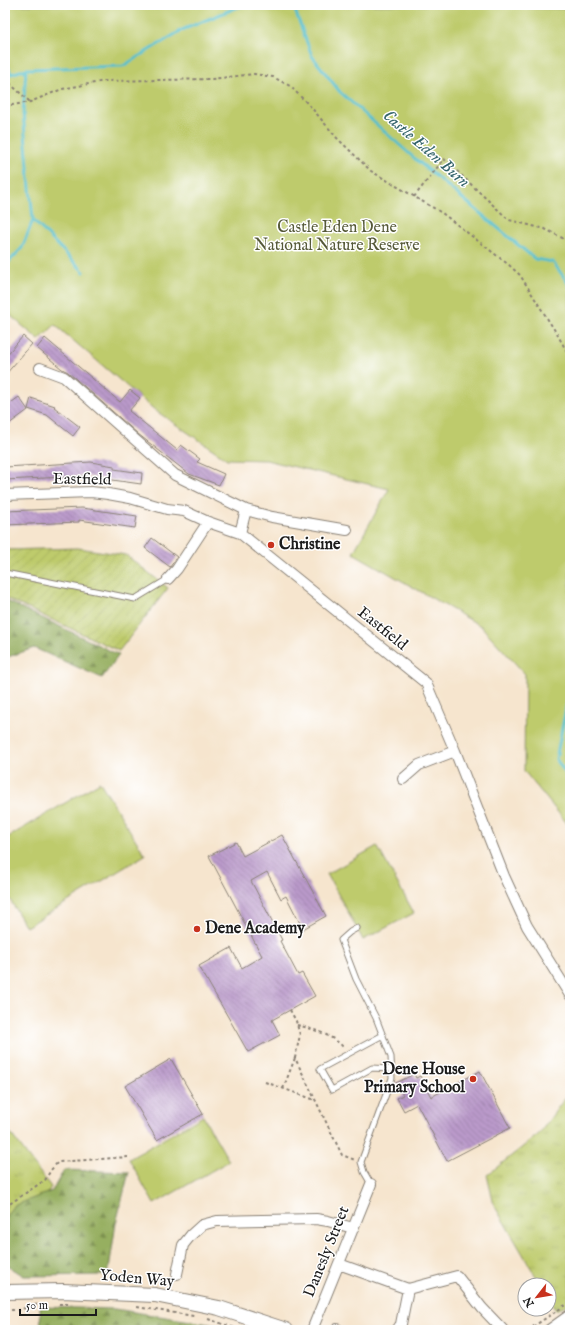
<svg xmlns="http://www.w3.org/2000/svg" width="575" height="1335" viewBox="0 0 575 1335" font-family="'IM FELL English',serif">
  <defs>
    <pattern id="grass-tufts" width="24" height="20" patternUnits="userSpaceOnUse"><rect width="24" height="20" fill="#becb6c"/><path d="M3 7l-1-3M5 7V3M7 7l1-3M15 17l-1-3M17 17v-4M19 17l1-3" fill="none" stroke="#a3ae5d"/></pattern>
    <pattern id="forest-firs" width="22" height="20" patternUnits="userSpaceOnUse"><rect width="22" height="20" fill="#96af60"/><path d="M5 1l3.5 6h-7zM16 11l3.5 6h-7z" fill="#7a8e4e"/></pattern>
    <pattern id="garden-furrows" width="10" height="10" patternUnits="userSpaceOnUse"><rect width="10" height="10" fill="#becb6c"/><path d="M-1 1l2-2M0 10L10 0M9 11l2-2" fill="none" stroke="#a3ae5d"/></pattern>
    <pattern id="building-back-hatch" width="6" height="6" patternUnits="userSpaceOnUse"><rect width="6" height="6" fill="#ba9aca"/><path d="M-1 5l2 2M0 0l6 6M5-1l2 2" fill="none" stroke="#967da3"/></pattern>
  </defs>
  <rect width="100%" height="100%" fill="#fff"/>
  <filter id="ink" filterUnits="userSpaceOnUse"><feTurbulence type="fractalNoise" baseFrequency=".025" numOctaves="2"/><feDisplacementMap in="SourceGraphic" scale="8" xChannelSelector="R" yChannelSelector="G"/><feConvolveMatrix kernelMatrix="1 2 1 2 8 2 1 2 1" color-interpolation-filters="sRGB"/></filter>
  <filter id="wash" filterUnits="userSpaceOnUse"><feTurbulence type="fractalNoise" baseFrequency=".012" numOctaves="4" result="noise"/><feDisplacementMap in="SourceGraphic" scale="16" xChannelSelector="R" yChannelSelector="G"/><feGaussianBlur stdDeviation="0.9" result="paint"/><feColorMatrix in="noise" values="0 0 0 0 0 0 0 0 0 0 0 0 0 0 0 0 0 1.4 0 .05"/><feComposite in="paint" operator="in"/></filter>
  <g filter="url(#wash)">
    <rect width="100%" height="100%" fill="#f6e5ce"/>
    <path fill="url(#grass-tufts)" stroke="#6d7444" d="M570,1091v212l-14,7 -7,-11v-14h-8l-47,-80 -7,-30 52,-41z
      M5,1126l46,61 -46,78z"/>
    <path fill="url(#forest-firs)" stroke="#59663e" d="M5,600l114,55 -17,23 -68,-30 -29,10z
      M64,1170l65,2 -13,51 -8,52 -84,1 -19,-12v-46l8,-12 39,-15z
      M40,1307l75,2 107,17 13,4h-194z"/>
    <path fill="#becb6c" stroke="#6d7444" d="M5,5h500v2l65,2v818l-46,-56 1,-97 -44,-48 -128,-73 36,-64 -123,-29 -39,-1 -71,-48 -101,-86 -16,15 -28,-24 -6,-20z
      M100,782l45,73 -119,72 -21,-36v-52z
      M377,846l37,67 -51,27 -36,-66z
      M203,1116l26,45 -75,43 -25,-45z"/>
    <path fill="url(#garden-furrows)" stroke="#6d7444" d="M78,548l48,7 42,33 -49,63 -114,-53v-48z"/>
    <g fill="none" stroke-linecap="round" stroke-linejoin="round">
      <path stroke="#53bfce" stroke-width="3" d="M293,5l19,51 28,36 73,65 122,102 18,3 17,24
        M5,60l6,14 15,-5 97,-3 59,-36 56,-23 8,-2
        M33,220l51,52
        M5,266l17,-18 11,-28 -10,-107 3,-44
        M570,688l-14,71 14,21"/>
    </g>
    <g id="blocks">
      <path fill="url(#building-back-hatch)" d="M23,336l9,8 -27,31v-18z
        M45,338l75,64 10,-12 10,8 -11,13 48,39 4,-5 19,14 -3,3 27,12 -5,11 -30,-11 -51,-40 -70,-62 -6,-3 -25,-21z
        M19,397l9,13 -23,17v-20z
        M31,398l24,8 -1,1 26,20 -7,9 -26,-21 -19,-6z
        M91,462l23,4v3l28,4 -1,11 -57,-8 -79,4v-13z
        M82,508l55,8 -2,12 -56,-8v2l-74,3v-14z
        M152,538l25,19 -7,10 -25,-19z
        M282,835l44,81 -23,13 -17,-33 -5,3 -14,-27 -16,9 31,59 -2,1 18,34 4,-2 13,23 -43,24 8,15 -32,17 -49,-86 32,-18 11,20 20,-12 -53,-100 27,-14 7,14z
        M171,1059l32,55 -46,26 -32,-54z
        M480,1071l30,57 -63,33 -30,-57 -13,7 -7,-13 6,-3 -7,-12 18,-9 2,4 4,-2 11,21z"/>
    </g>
  </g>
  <g filter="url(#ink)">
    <use href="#blocks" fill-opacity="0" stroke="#898075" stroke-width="1"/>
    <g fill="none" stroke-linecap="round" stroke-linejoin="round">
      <defs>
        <path id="lane" d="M5,573l130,26 33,-20
          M357,928l-7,4 -9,8 15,39 20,39 15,39 1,21 -31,84 3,10 7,12
          M383,1035l-63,34 12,21 40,-22 19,1"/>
        <path id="street" d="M40,368l24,9 111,98 71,35 26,7 75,13
          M5,495l86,-3 17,2 22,4 37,11 17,2 24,11 32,11 186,150 29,68 49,125 23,50 43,69
          M240,533l6,-23
          M168,579l9,-10 31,-47
          M403,779l16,-14 36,-14
          M339,1264l69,25 -7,35 -4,6
          M177,1274l6,-29 8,-10 11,-10 15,-4 99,-2 12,2 25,7
          M408,1289l49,-13 25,32 21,22
          M563,1320l6,10
          M337,1329l2,1
          M312,1330l59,-146
          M549,1330l21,-15"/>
        <path id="secondary" d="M5,1292l58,-1 92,4 64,13 67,22"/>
      </defs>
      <use href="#lane" stroke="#898075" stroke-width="7"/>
      <use href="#street" stroke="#898075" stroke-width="12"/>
      <use href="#secondary" stroke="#898075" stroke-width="16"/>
      <path stroke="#898075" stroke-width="2" stroke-dasharray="3 3" stroke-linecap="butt" d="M5,79l25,23
        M5,104l7,1 18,-3 32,-13 43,-8 107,-2 42,-5 19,3 17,9 20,20 27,32 34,33 71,42 67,52 11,10 37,59 13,23
        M414,197l30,-38 65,61 36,9 25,13
        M290,1010l6,11 4,14 -5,23 47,97 13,5
        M297,1025c16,4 36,10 47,23
        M265,1082l50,18
        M283,1089l12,-31
        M5,1207l40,-27 6,-10 7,-8 70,-5
        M59,1304h12
        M137,1307l57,9
        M5,1310h13l21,-6
        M208,1319l33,11
        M528,1330l42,-28"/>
      <use href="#lane" stroke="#fff" stroke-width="5"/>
      <use href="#street" stroke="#fff" stroke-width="10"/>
      <use href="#secondary" stroke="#fff" stroke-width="14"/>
    </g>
  </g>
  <g fill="#c8321e" stroke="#fff" stroke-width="1.5">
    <circle cx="271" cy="545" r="4"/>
    <circle cx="197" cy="929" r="4"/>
    <circle cx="473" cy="1079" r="4"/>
  </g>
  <g text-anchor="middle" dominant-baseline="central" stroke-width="3" stroke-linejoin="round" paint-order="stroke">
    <g font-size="16" fill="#555938" stroke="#fff">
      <text x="337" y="228">Castle Eden Dene<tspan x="337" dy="18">National Nature Reserve</tspan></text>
    </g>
    <g font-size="16" fill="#1c1c1c" stroke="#fff">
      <text transform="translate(82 480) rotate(1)">Eastfield</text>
      <text transform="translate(382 629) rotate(39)">Eastfield</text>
      <text transform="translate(327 1252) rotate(-68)">Danesly Street</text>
      <text transform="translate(137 1279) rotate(5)">Yoden Way</text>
    </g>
    <g font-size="16" font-weight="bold" fill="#1c1c1c" stroke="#fff" text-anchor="start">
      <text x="279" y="545">Christine</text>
      <text x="205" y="929">Dene Academy</text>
      <text x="465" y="1070" text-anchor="end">Dene House<tspan x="465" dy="18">Primary School</tspan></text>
    </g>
    <g font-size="17" font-style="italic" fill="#35656c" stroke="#fff">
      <text transform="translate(426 149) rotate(41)">Castle Eden Burn</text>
    </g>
  </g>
  <rect width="575" height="1335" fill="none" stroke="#fff" stroke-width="20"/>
  <g transform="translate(537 1297) rotate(239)"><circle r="19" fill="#ffffff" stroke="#a4a4a4"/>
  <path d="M0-3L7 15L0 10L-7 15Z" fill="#c8321e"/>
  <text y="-6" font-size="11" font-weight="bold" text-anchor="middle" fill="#1c1c1c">N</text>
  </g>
  <path d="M20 1309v6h76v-6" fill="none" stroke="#1c1c1c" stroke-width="2"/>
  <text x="26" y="1309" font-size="12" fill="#1c1c1c" stroke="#ffffff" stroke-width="3" paint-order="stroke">50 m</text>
</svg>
